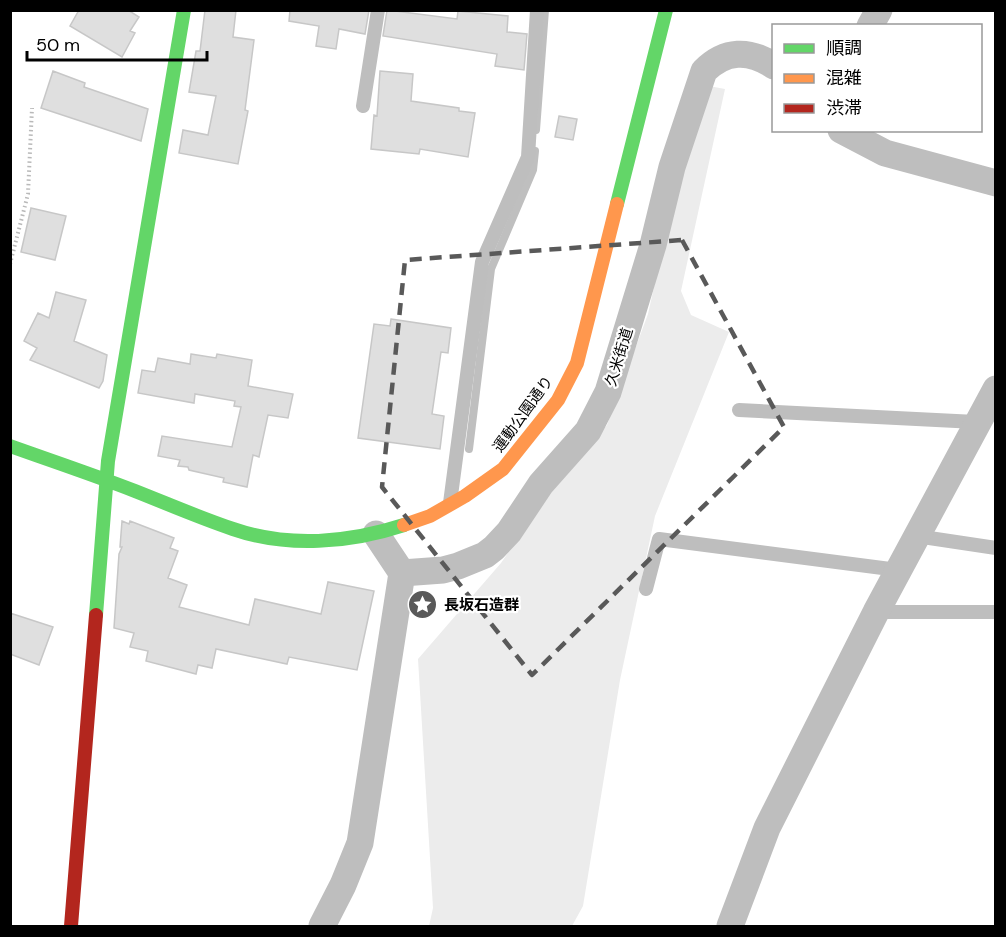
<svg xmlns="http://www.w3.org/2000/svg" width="1006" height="937" viewBox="0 0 1006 937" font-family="'DM Sans','Noto Sans JP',sans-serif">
  <rect width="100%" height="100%" fill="#fff"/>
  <path fill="#ececec" d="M709,86l16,3 -44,202 10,24 38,17 -74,184 -35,164 -37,226 -11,20h-143l4,-18 -15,-249 83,-96 49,-71 57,-67 41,-111 32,-143z"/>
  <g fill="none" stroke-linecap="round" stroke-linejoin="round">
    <path stroke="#bfbfbf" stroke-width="8" d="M536,130l9,-120
      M469,449l22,-180 42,-99 2,-19"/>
  </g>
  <path fill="#dfdfdf" stroke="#c7c7c7" stroke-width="1.5" d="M79,10h49l11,7 -9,14 5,2 -13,24 -52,-31z
    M205,10h31l-3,27 21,3 -9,70 3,1 -10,53 -59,-11 4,-23 25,5 8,-39 -27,-4 7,-41h4z
    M290,10h79l-4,24 -26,-5 -3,20 -20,-3 3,-20 -30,-5z
    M387,10l70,9 1,-8 50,5 -1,16 20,2 -3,36 -29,-4 2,-12 -114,-18z
    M53,71l32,12 -1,4 64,22 -7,32 -100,-33z
    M380,71l33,3 -2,27 48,7v3l16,2 -7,44 -48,-8 -1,5 -48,-5 3,-34 3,1z
    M559,116l18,3 -4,21 -18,-3z
    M31,208l35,8 -11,44 -34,-8z
    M56,292l30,8 -12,41 33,14 -4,26 -4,7 -69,-28 7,-12 -13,-7 14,-28 11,5z
    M391,319l60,9 -3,25 -7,-1 -9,62 12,2 -4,33 -82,-11 16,-114 16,2z
    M191,354l25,4 1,-4 35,6 -4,26 45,8 -5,24 -20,-3 -9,42 -6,-2 -6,32 -24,-5 1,-4 -35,-8 -1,-3 -10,-1 2,-6 -22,-4 4,-20 70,11 9,-40 -7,-1 1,-5 -40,-7 -1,9 -56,-10 4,-23 13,2 3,-14 32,6z
    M122,521l7,3 1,-3 44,17 -4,10 8,3 -10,27 19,7 -8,22 70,18 6,-26 66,15 7,-32 46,9 -17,79 -68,-13 -2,7 -71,-15 -4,19 -14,-3 -2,9 -50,-13 2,-10 -18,-4 4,-14 -20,-5 5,-74 3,-7h-2z
    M10,613l43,14 -14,38 -29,-11z"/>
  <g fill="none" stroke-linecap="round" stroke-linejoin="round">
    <path stroke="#b9b9b9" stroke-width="4" stroke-dasharray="1.5 3" stroke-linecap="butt" d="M10,264l18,-70 4,-86"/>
    <path stroke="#bebebe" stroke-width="14" d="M363,106l15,-96
      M739,410l237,12
      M450,503l32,-241 46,-105 9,-147
      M916,536l80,12
      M646,589l13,-50 239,31
      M876,612h120"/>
    <path stroke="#bebebe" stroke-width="27" d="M870,26l9,-16
      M841,130l44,23 111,30
      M376,534l26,39 41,-3 15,-4 27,-11 9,-7 15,-16 32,-48 47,-53 20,-39 45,-147 19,-78 32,-96c21,-21 45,-22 70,-5
      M322,926l21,-41 17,-42 42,-270
      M730,926l37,-98 109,-216 120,-223"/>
    <path stroke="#63d668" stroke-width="14" d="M617,204l49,-194
      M10,446c42,15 84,29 125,45 33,13 65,27 98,38 55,19 116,14 171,-4
      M96,615l12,-154 76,-451"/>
    <path stroke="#ff974d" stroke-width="14" d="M404,525l26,-9 35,-20 38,-27 55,-69 19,-37 40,-159"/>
    <path stroke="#b3261e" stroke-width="14" d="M71,926l25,-311"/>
  </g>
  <path fill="none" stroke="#595959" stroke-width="4.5" stroke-dasharray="12 8" stroke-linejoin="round" d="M682,240l102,187 -252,248 -150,-188 23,-227z"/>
  <defs>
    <symbol id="sight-disc" viewBox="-11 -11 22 22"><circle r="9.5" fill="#595959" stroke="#fff"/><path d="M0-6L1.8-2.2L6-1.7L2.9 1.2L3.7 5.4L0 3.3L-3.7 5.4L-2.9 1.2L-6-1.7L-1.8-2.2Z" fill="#fff"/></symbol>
  </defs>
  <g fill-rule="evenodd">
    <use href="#sight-disc" x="406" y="588" width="33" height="33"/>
  </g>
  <g text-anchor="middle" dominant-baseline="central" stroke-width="4.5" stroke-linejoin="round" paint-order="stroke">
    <g font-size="15" fill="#000" stroke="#fff">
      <text transform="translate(619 357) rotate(-73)">久米街道</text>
      <text transform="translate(523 414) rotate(-54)">運動公園通り</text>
    </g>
    <g font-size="15" font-weight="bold" fill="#000" stroke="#fff" text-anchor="start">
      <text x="444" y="605">長坂石造群</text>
    </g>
  </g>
  <rect width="1006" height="937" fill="none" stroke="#000000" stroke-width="24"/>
  <rect x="772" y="24" width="210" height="108" fill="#ffffff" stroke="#999999" stroke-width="1.5"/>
  <rect x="784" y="44" width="30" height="9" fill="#63d668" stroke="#999999" stroke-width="1.5"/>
  <text x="826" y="54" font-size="18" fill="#000000">順調</text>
  <rect x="784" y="74" width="30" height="9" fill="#ff974d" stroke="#999999" stroke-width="1.5"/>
  <text x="826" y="84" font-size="18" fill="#000000">混雑</text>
  <rect x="784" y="104" width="30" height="9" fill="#b3261e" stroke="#999999" stroke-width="1.5"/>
  <text x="826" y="114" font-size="18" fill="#000000">渋滞</text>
  <path d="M27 51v9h180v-9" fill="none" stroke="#000000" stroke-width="3"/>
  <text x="36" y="51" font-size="18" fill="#000000" stroke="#ffffff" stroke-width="4.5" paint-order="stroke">50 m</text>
</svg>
